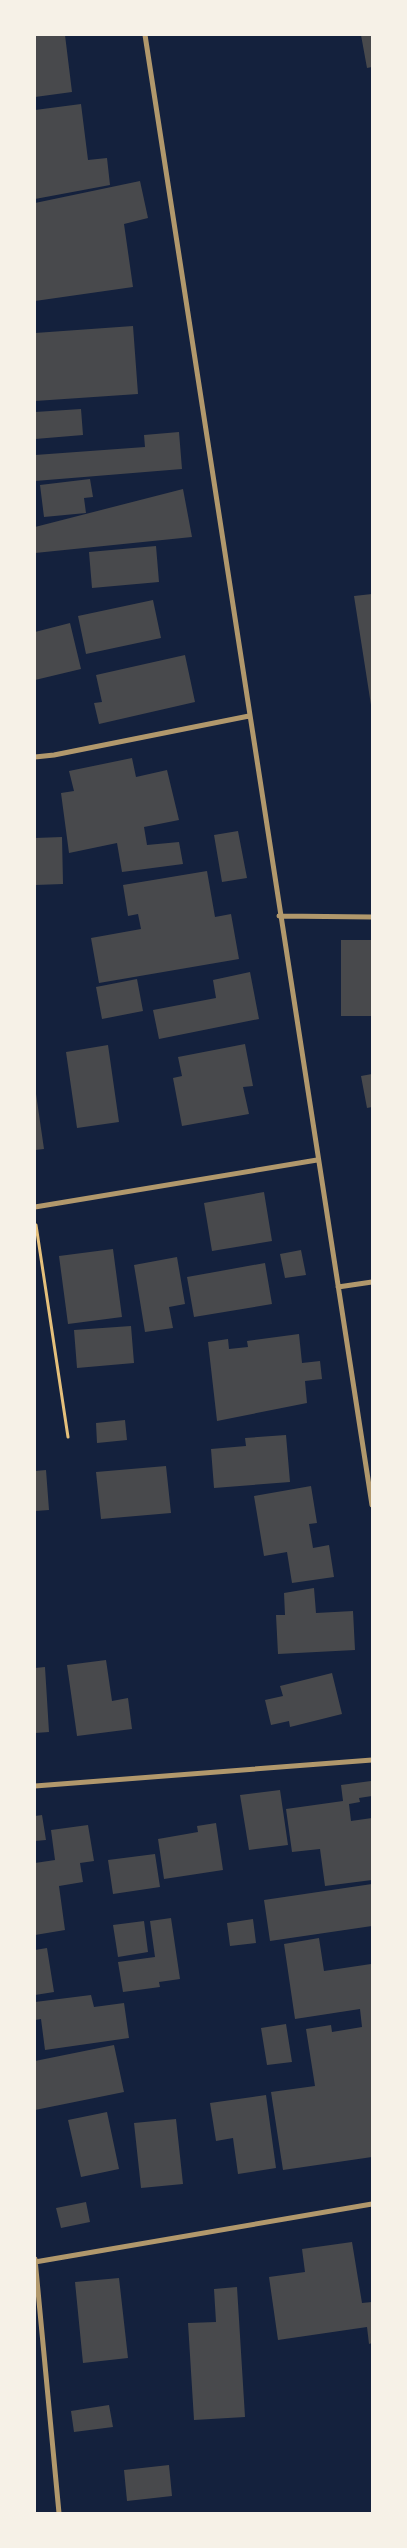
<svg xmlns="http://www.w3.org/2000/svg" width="407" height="2548" viewBox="0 0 407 2548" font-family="Inter,sans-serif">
  <rect width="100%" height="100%" fill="#14213d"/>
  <path fill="#48494c" d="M35,35h30l7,57 -37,5z
    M361,35h11v32l-5,1z
    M81,104l7,56 19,-2 3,27 -75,14v-89z
    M140,181l8,37 -24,6 9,63 -98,14v-98z
    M133,326l5,68 -103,7v-68z
    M81,409l2,26 -48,4v-27z
    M179,432l3,37 -147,12v-26l110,-8 -1,-12z
    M90,479l3,18 -9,1 2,15 -42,4 -4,-32z
    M183,489l9,48 -157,16v-26z
    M156,546l3,36 -67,6 -3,-36z
    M372,594v111h-1l-17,-109z
    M153,600l8,38 -75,16 -8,-38z
    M70,623l11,46 -46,11v-48z
    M185,655l10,47 -96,22 -5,-21 8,-1 -6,-27z
    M132,758l4,19 31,-7 12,50 -35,7 3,18 32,-3 4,22 -61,8 -5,-29 -48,10 -8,-60 13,-2 -5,-20z
    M238,831l9,47 -25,4 -8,-47z
    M62,837l1,47 -28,1v-47z
    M207,871l8,46 16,-3 8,45 -140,24 -8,-45 50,-9 -3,-15 -10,2 -5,-31z
    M341,940h31v76h-31z
    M250,972l9,47 -100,20 -6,-29 63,-12 -3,-18z
    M137,979l6,32 -41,8 -6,-32z
    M245,1044l8,42 -10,1 6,27 -67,12 -9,-48 9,-2 -4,-19z
    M108,1045l11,77 -42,6 -11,-76z
    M372,1074v33l-5,1 -6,-32z
    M35,1087l9,62 -9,1z
    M264,1192l8,49 -60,10 -8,-48z
    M113,1249l9,68 -54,7 -9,-68z
    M301,1250l5,25 -21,3 -5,-24z
    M177,1257l8,47 -16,3 4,21 -28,4 -11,-67z
    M265,1263l7,41 -78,13 -7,-40z
    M131,1326l3,37 -57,5 -3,-38z
    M299,1334l3,29 18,-2 2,18 -17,2 2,22 -90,18 -9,-79 20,-3 1,10 19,-2 -1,-6z
    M125,1420l2,20 -30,3 -1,-20z
    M286,1435l4,47 -76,6 -3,-39 35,-3 -1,-8z
    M166,1466l5,47 -70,6 -5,-47z
    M46,1470l3,40 -14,1v-40z
    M311,1486l6,37 -8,1 4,24 16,-3 5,32 -42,6 -5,-31 -23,4 -10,-60z
    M314,1588l2,25 37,-2 2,39 -77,4 -2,-39h9l-1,-22z
    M106,1660l6,41 16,-3 4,31 -55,7 -10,-71z
    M45,1667l4,65 -14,1v-65z
    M332,1673l10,41 -52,13 -1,-6 -18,4 -6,-25 18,-4 -3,-10z
    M371,1781l1,15 -13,2 1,4 -11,2 2,17 21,-3v62l-47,6 -5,-37 -28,3 -6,-43 57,-8 -2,-16z
    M280,1790l8,55 -39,5 -9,-55z
    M42,1815l4,25 -11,1v-25z
    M216,1823l7,47 -59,9 -6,-40 40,-7 -1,-6z
    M88,1825l6,36 -14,2 3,19 -24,4 6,44 -30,5v-72l20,-3 -4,-30z
    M155,1854l5,33 -47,7 -5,-34z
    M372,1884v42l-102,15 -6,-41z
    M171,1918l9,61 -21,3 1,5 -37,5 -5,-30 37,-5 -5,-36z
    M253,1919l3,24 -26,3 -3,-23z
    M144,1921l4,31 -30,5 -5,-32z
    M319,1938l5,33 47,-7 1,193 -89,13 -12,-78 44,-6 -9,-57 25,-4 1,7 30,-5 -2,-18 -65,10 -11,-75z
    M47,1948l7,44 -19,3v-45z
    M91,1995l3,12 30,-4 5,35 -84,12 -4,-31 -6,1v-18z
    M286,2024l6,38 -25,3 -6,-37z
    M114,2045l10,47 -89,18v-49z
    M266,2095l10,73 -38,6 -5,-36 -17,3 -6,-38z
    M107,2112l12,57 -38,8 -13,-57z
    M176,2119l7,65 -42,4 -7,-65z
    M86,2202l4,20 -29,6 -5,-20z
    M352,2242l10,61 10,-1v41l-3,1 -2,-17 -89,13 -9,-63 36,-5 -3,-23z
    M119,2278l9,80 -45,5 -8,-81z
    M237,2287l8,130 -51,3 -6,-97 28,-1 -2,-33z
    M109,2405l4,22 -39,5 -3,-21z
    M169,2465l3,31 -45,5 -3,-31z"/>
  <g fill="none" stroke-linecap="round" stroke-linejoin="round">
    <path stroke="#e5c07b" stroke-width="3" d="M36,1225l32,212"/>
    <path stroke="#b1986c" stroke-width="5" d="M145,35l227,1470
      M35,757l19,-2 195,-39
      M279,916l93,1
      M35,1207l282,-47
      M338,1287l34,-5
      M35,1786l337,-26
      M35,2259l24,254
      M35,2262l337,-58"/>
  </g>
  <rect width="407" height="2548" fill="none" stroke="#f6f1e7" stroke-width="72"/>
</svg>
